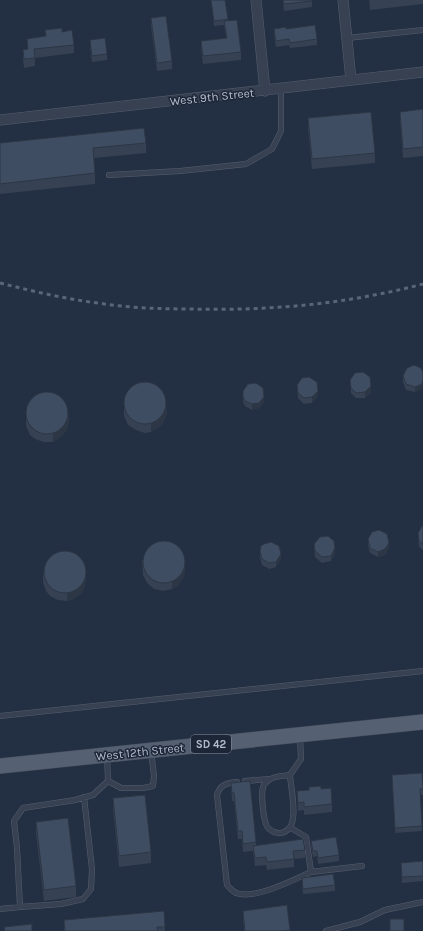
<svg xmlns="http://www.w3.org/2000/svg" width="423" height="931" viewBox="0 0 423 931" font-family="Karla,sans-serif">
  <rect width="100%" height="100%" fill="#232f42"/>
  <g fill="none" stroke-linecap="round" stroke-linejoin="round">
    <defs>
      <path id="lane" d="M347,38l76,-8
        M109,175l71,-4 66,-7 26,-15 9,-18v-42
        M0,716l423,-45
        M290,775c1,13 5,30 3,43 -1,13 -13,20 -24,11 -6,-5 -8,-34 -6,-42 1,-2 4,-6 6,-7 4,-4 15,-4 21,-5l11,-16 -1,-23
        M108,781l13,7h22l10,-2 1,-10 -3,-25
        M245,781l25,-2
        M237,782c-11,1 -17,3 -20,13l10,90c3,3 5,6 9,8 19,7 57,-13 75,-21
        M291,828l15,9 5,35 51,-6
        M20,907l41,-3 22,-5 8,-10 1,-20 -8,-72
        M0,909l20,-2 -3,-59 -3,-27 9,-13 52,-8 18,-5 15,-14 -1,-25
        M326,931l34,-9 25,-12 38,-8"/>
      <path id="street" d="M256,0l9,91
        M343,0l8,80
        M0,120l423,-48"/>
      <path id="primary" d="M0,766l423,-44"/>
    </defs>
    <use href="#lane" stroke="#555f6f" stroke-width="6"/>
    <use href="#street" stroke="#555f6f" stroke-width="11"/>
    <use href="#primary" stroke="#414a5b" stroke-width="16"/>
    <use href="#lane" stroke="#384152" stroke-width="5"/>
    <use href="#street" stroke="#384152" stroke-width="10"/>
    <use href="#primary" stroke="#556072" stroke-width="15"/>
    <path stroke="#596579" stroke-width="3" stroke-dasharray="4 4" stroke-linecap="butt" d="M0,283c32,8 65,16 98,20 31,5 62,6 94,6 78,2 155,-5 231,-25"/>
  </g>
  <path fill="#364254" d="M211,0l17,19v2l13,31v8l-38,4 -2,-16v-7l25,-3 -2,-13 -10,1z
    M283,0h29v7l-28,4z
    M369,0h54v4l-53,6z
    M151,18l21,43v8l-15,2 -6,-45z
    M274,29h12l31,10v6l-27,3 -1,-3 -13,2 -2,-12z
    M45,30l17,2 12,13v8l-39,5v8l-11,2 -1,-10v-8l4,-1v-10l18,-2z
    M90,40l17,14v6l-15,2 -2,-16z
    M423,109v47l-20,2 -3,-38v-8z
    M308,118l67,35v10l-63,6 -4,-41z
    M0,143h146v10l-52,5 1,15v11l-95,10z
    M403,376l19,13 -7,3 -9,-2 -3,-8z
    M350,380l21,12 -6,6h-9l-5,-5z
    M297,385l21,11 -6,7 -8,1 -6,-6z
    M243,391l21,11 -5,6 -7,2 -7,-4 -2,-4z
    M124,402l43,12 -4,9 -4,4 -8,5 -6,1 -9,-3 -8,-5 -4,-9z
    M26,412l43,9 -2,9 -6,7 -8,5h-9l-9,-3 -5,-4 -4,-9z
    M423,526v24l-4,-3 -1,-9v-5z
    M368,539l21,9 -4,7 -7,2 -8,-4 -2,-8z
    M314,544l21,10 -4,7 -9,2 -7,-6z
    M260,551l21,9 -5,7 -7,2 -7,-4 -2,-8z
    M142,560l43,12 -2,6 -5,8 -6,3 -9,2 -9,-2 -7,-6 -4,-8z
    M43,574l43,5 -2,10 -3,5 -8,5 -6,2 -9,-1 -8,-4 -4,-5 -3,-9z
    M392,775l31,14v6h-3l2,36 -27,2z
    M231,783l25,59v3l49,5v8l-11,1v8l-27,3 -1,-5 -11,1 -2,-15 -10,1 -1,-13h-4l-4,-38h-2z
    M321,789l11,15v8l-28,3v-5l-6,1 -1,-20z
    M113,798l38,54v11l-32,4 -6,-58z
    M36,822l40,64v11l-32,4 -8,-68z
    M311,841l28,14v6l-21,3 -1,-8 -4,1 -2,-11z
    M423,861v20l-21,2 -1,-20z
    M302,878l33,7v6l-32,3z
    M287,905l3,26h-46l-1,-12v-8z
    M64,920l101,7v4h-101z"/>
  <path fill="#2c3645" d="M423,380v6l-1,3 -7,3v-5z
    M371,386v6l-6,6v-6z
    M318,391v5l-6,7v-6z
    M264,397v5l-5,6 -7,2v-6z
    M167,406v8l-4,9 -4,4 -8,5v-8z
    M69,413v8l-2,9 -6,7 -8,5v-8z
    M389,543v5l-4,7 -7,2v-5z
    M335,548v6l-4,7v-5z
    M281,554v6l-5,7v-5z
    M185,564v8l-2,6 -5,8 -6,3v-8z
    M86,571v8l-2,10 -3,5 -8,5 -6,2v-8z"/>
  <path fill="#3f4d62" stroke="#2c3645" d="M211,0h14l3,19 -14,2z
    M283,0h29v1l-28,3z
    M166,16l6,45 -15,2 -6,-45z
    M237,20l4,32 -38,4 -2,-15 26,-3 -3,-17z
    M315,25l2,14 -27,4 -1,-4 -13,2 -2,-12 12,-2v2z
    M62,28v4l10,-2 2,15 -40,4 1,9 -11,1 -1,-9 5,-1 -1,-10 19,-3 -1,-6z
    M105,38l2,16 -15,2 -2,-16z
    M423,109v38l-20,2 -3,-37z
    M371,112l4,41 -63,6 -4,-41z
    M144,128l2,15 -53,5 2,25 -95,11v-41z
    M414,365l7,3 2,4v8l-1,4 -7,3 -9,-3 -3,-8 4,-8z
    M363,372l7,5 1,9 -6,6 -9,1 -5,-5 -1,-8 5,-7z
    M309,377l8,5 1,9 -6,6 -8,1 -6,-5 -1,-8 5,-7z
    M124 403a21 21 0 1 1 42 0a21 21 0 1 1-42 0Z
    M256,383l7,5 1,9 -5,6 -7,1 -7,-3 -2,-5v-5l5,-7z
    M26 413a21 21 0 1 1 42 0a21 21 0 1 1-42 0Z
    M422,526h1v18l-4,-3 -1,-8z
    M379,530l8,4 2,9 -4,6 -7,3 -8,-4 -2,-9 4,-7z
    M328,536l6,5 1,7 -4,8 -9,1 -7,-6 -1,-7 6,-7z
    M143 562a21 21 0 1 1 42 0a21 21 0 1 1-42 0Z
    M271,542l8,4 2,8 -5,8 -7,1 -7,-4 -2,-8 1,-5 3,-2z
    M44 572a21 21 0 1 1 42 0a21 21 0 1 1-42 0Z
    M422,773l1,16h-3l2,37 -27,2 -3,-53z
    M250,781l6,61 -13,2 -1,-13h-4l-4,-38h-2l-1,-10z
    M321,786v3l10,-1 1,16 -28,3v-5l-6,1 -1,-12 12,-1v-3z
    M145,795l6,57 -32,4 -6,-58z
    M68,818l8,68 -32,4 -8,-68z
    M336,837l3,18 -21,3 -1,-7h-4l-2,-10z
    M303,839l2,11 -12,1 1,8 -27,3 -1,-5 -11,1 -2,-12z
    M423,861v15l-21,1 -1,-14z
    M333,874l2,11 -32,4 -1,-11z
    M287,905l3,25 -11,1h-34l-2,-20z
    M164,911l1,16h-8l1,4h-93l-1,-11z
    M390,919h14v12h-14z
    M32,924v7h-27l-1,-4z"/>
  <g text-anchor="middle" dominant-baseline="central" stroke-width="3" stroke-linejoin="round" paint-order="stroke">
    <rect fill="#1c2637" stroke="#868f9f" stroke-width="1" x="191" y="735" width="40" height="18" rx="3"/>
    <g font-size="11" font-weight="bold" fill="#b4bccc">
      <text x="211" y="744">SD 42</text>
    </g>
    <g font-size="12" fill="#b4bccc" stroke="#1c2637">
      <text transform="translate(212 97) rotate(-6)">West 9th Street</text>
      <text transform="translate(140 752) rotate(-6)">West 12th Street</text>
    </g>
  </g>
</svg>
